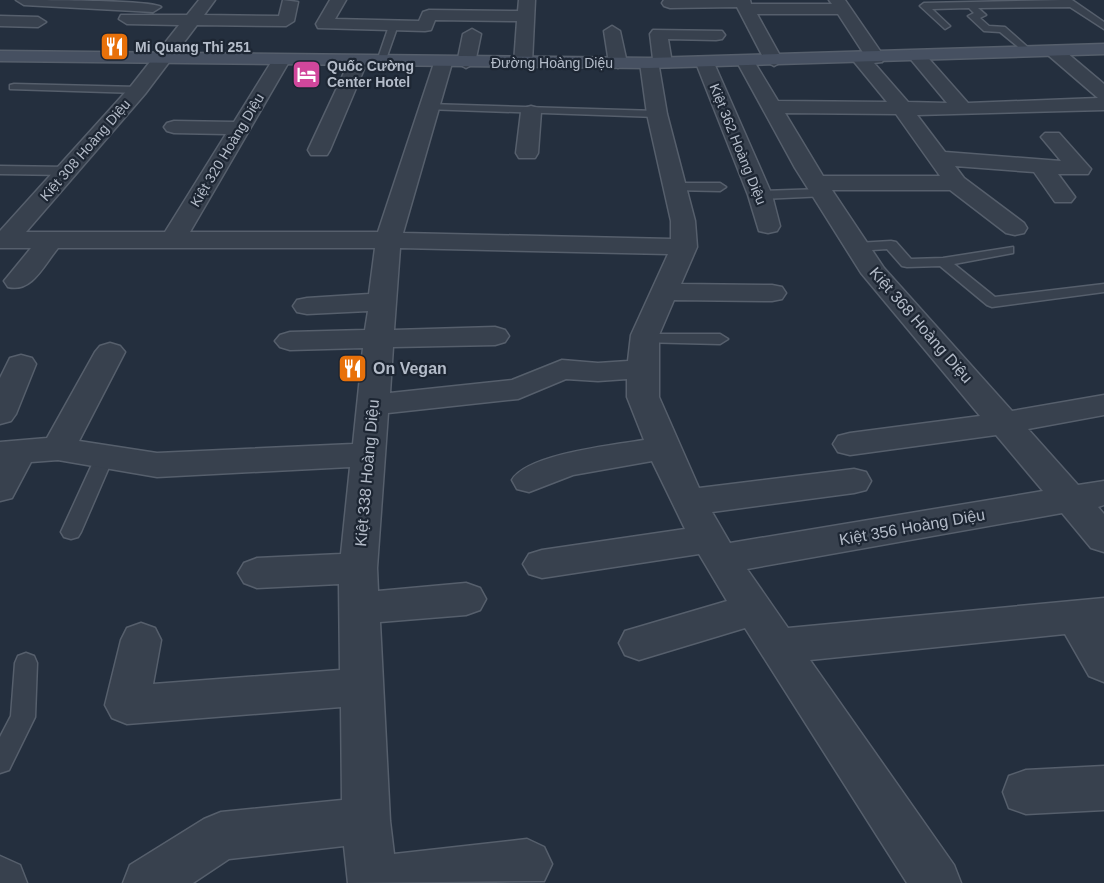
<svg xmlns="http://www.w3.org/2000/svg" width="1104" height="883" viewBox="0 0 1104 883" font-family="Arial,sans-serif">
  <rect width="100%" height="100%" fill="#242f3e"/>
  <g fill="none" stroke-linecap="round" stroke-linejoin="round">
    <defs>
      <path id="lane" d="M1062,0h10l32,22v7l-34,-22 -92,1 8,7 -6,3 9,8 16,1 26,23 2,2 -5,3 -28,-23 -16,-1 -16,-15 6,-3 -5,-5 -37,1 18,17 -5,3 -25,-23 4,-3z
        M390,23l8,2 -13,37 -9,2z
        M14,84l124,3 5,3 -5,3 -128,-4v-4z
        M429,104l228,7 6,3 -6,3 -232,-8 -1,-2z
        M0,166l67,1 6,4 -6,4 -67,-1z
        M675,183h45l6,4 -6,4 -49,-1 -2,-3z
        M822,189l6,4 -2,3 -66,3 -6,-4 6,-4z
        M891,241l5,1 15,17 32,-1 70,-11v6l-59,11 41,33 109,-13v8l-112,15 -5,-2 -47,-39 -33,1 -5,-1 -15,-17 -30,2 -7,-4 7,-4z
        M645,334h75l8,5 -8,5 -81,-2 -2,-3z
        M104,452l6,2 3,4 -32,74 -3,5 -7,2 -7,-2 -3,-5 34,-74 3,-4z
        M26,653l8,3 3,7 -2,54 -26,53 -9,3v-36l11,-21 4,-53 3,-7z"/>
      <path id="street" d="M16,0c21,0 136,0 145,7l-8,5 -129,-7z
        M199,0h16l-11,15 75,1 4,-16 15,2 -4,19 -8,5 -89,-1 -52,69 -119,138h139l61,-98 -52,-1 -7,-2 -3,-4 3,-4 7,-2 60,1 41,-66 6,-1 9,5 -100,172h188l56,-169 9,-5 9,5 -49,170 268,6v-18l-24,-107 -7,-51 3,-4h10l-3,-25 3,-4 69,1 3,4 -3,4 -6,1 -48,-1 4,24 -3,4h-10l8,47 28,107 2,26 -16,37 91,1 10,2 4,6 -4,6 -10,2 -98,-1 -15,35v62l40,91 155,-19 12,3 5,9 -5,9 -12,3 -142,19 18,31 313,-52 -47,-56 -146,20 -12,-3 -5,-8 5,-8 12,-3 130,-17 -119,-143 -66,-105 -58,-106 3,-4h12l26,43 109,1 -36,-44 3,-4h10l-26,-40h-81l26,47 -9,5 -9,-5 -28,-54 -67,1 -6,-2 -2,-3 2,-3h86l1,4h81l-3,-4h16l40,58 -3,4 -8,1 34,39 39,1 -39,-47 9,-5 6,1 45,51 130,-5 -50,-43 -3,-4 9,-5 6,1 44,37v26l-187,5 28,37 116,9 -20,-24 4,-4h14l32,36 -3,5h-30l17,23 -4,5h-16l-21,-30 -79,-6 9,12 60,45 3,5 -3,5 -9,2 -9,-2 -56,-43h-118l52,78 128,143 92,-16v20l-76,14 50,56 26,-4v24l-6,2 6,7v38l-13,-4 -29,-35 -315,56 41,59 316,-30v84l-15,-6 -24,-42 -255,26 144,205 7,18h-54l-162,-255 -106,32 -14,-5 -6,-12 6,-12 102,-30 -28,-47 -157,24 -13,-4 -6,-10 6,-10 13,-4 143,-21 -33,-68 -79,14 -44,17 -12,-3 -5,-9c15,-26 101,-35 132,-40l-17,-43v-18l-29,2 -32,-2 -48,20 -130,14 -11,155 1,23 88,-8 14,5 6,11 -6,11 -14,5 -86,7 10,199 4,33 133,-15 17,8 8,17 -8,17 -196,2 -4,-37 -115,13 -36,24h-70l7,-18 74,-46 17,-7 121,-12 -1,-93 -214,17 -15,-6 -7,-13 16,-65 6,-12 14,-5 14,5 6,12 -8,44 187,-14 -1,-86 -82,4 -13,-5 -6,-10 6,-10 13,-5 84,-4 9,-87 -193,10 -99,-17 -27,2 -19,36 -12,3v-59l47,-4 48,-86 5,-6 10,-3 10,3 5,6 -46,89 78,12 196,-9 10,-96 -73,2 -10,-3 -5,-6 5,-6 10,-3 75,-2 3,-19 -61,3 -10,-2 -4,-6 4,-6 10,-2 62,-4 6,-46h-317c-14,17 -26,45 -50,39l-4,-6 27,-33h-31v-17l131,-145 48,-61 -52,-1 -8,-5 2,-4h66zM785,113l111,1 44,62h-117zM400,248l268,6 -37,81 -3,26 -30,2 -36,-3 -50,20 -122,13 3,-46 102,-2 10,-3 4,-6 -4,-6 -10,-3 -101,3z
        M330,0h16l-11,19 84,2 4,-9 6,-2 89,1 1,-11h16l-3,63 -9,5 -9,-5 3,-42 -82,-1 -4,10 -6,1 -107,-3 -2,-4z
        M0,16l38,1 8,5 -8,5 -38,-1z
        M612,26l8,5 7,32 -9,5 -9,-5 -5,-32z
        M472,29l9,5 -6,29 -9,5 -9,-5 6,-29z
        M358,57l9,5 -37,88 -3,5h-16l-3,-5 41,-88z
        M705,58l9,5 58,132 8,31 -3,5 -9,2 -9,-2 -11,-36 -52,-132z
        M531,106l7,2 3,4 -3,41 -3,5h-16l-3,-5 5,-41 3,-4z
        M21,355l11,3 4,6 -20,50 -5,7 -11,3v-46l10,-20z
        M1104,766v44l-78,4 -17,-6 -6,-16 6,-16 17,-6z
        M0,856l20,9 7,18h-27z"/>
      <path id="secondary" d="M1104,44v10l-455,14 -649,-7v-10l649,7z"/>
    </defs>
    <use href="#lane" stroke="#565f6c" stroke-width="3"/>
    <use href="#street" stroke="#565f6c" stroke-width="3"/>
    <use href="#secondary" stroke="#565f6c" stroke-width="3"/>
    <use href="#lane" fill="#38414e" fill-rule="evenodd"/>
    <use href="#street" fill="#38414e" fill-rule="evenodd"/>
    <use href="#secondary" fill="#465061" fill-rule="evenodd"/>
  </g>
  <defs>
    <symbol id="restaurant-square" viewBox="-11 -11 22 22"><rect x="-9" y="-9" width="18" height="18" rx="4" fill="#e8710a" stroke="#1d2633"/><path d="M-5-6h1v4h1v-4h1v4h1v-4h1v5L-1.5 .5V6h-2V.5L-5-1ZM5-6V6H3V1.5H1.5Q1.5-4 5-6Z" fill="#fff"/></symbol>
    <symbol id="hotel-square" viewBox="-11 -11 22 22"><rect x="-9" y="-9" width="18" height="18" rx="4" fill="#d1479c" stroke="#1d2633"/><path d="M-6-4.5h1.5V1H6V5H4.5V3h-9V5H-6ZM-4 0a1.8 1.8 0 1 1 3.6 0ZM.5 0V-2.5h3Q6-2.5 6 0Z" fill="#fff"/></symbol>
  </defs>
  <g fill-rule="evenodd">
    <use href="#restaurant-square" x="98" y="30" width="33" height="33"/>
    <use href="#hotel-square" x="290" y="58" width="33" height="33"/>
    <use href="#restaurant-square" x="336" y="352" width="33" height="33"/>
  </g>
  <g text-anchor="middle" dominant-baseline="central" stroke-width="4.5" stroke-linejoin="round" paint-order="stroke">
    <g font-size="14" font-weight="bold" fill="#b4bcc9" stroke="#1d2633" text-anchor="start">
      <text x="135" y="47">Mi Quang Thi 251</text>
      <text x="327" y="66">Quốc Cường<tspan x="327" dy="16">Center Hotel</tspan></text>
    </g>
    <g font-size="14" fill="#b4bcc9" stroke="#1d2633">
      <text x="552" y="63">Đường Hoàng Diệu</text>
      <text transform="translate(738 144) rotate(68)">Kiệt 362 Hoàng Diệu</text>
      <text transform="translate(85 150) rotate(-49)">Kiệt 308 Hoàng Diệu</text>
      <text transform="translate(227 150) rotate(-59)">Kiệt 320 Hoàng Diệu</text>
    </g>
    <g font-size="16" fill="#b4bcc9" stroke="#1d2633">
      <text transform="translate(921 325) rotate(49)">Kiệt 368 Hoàng Diệu</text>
      <text transform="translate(367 473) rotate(-85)">Kiệt 338 Hoàng Diệu</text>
      <text transform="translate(912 527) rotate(-10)">Kiệt 356 Hoàng Diệu</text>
    </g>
    <g font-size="16" font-weight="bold" fill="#b4bcc9" stroke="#1d2633" text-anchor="start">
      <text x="373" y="368">On Vegan</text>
    </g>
  </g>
</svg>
